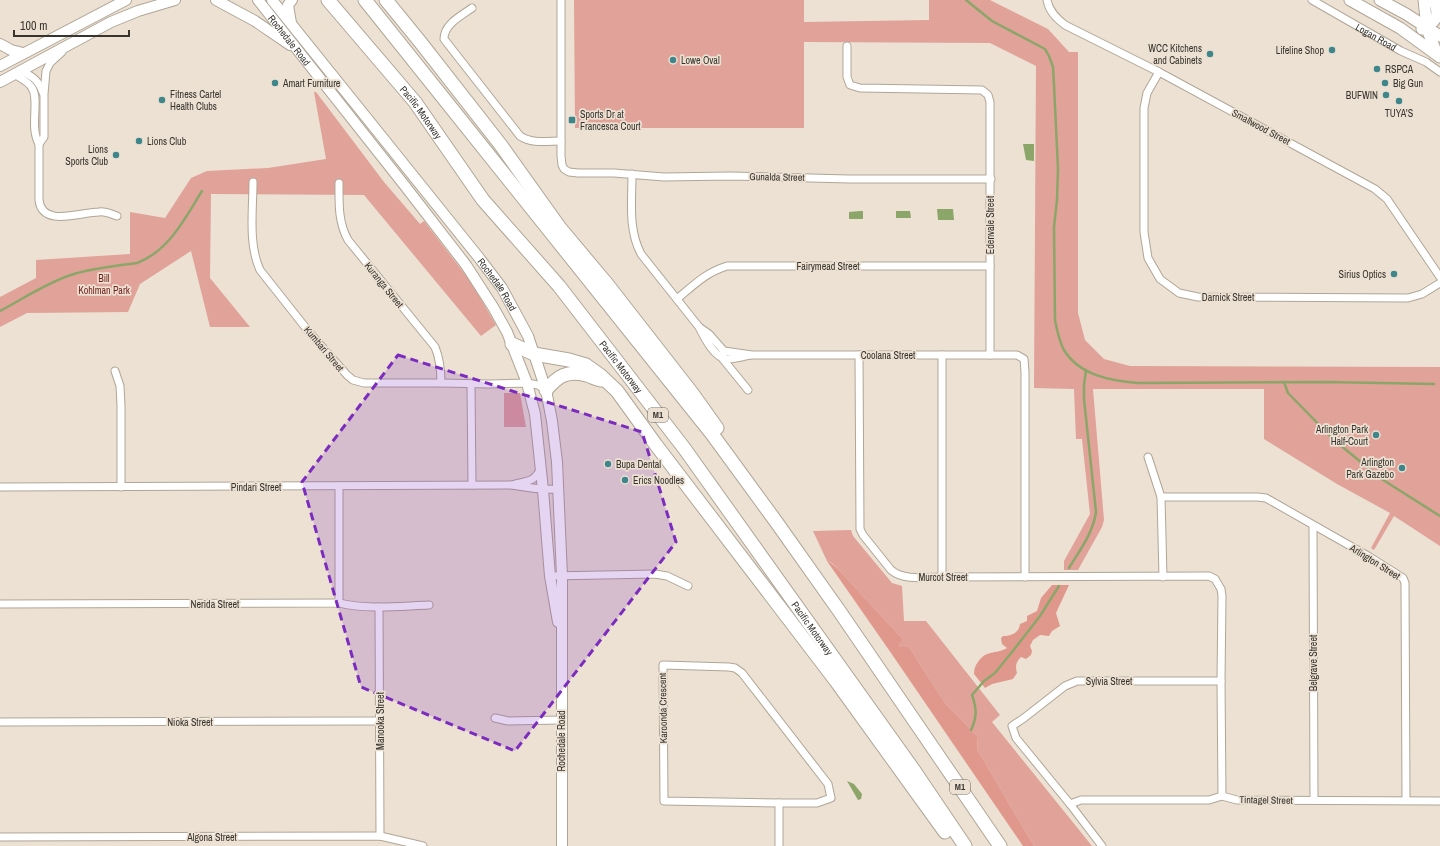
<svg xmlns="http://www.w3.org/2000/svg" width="1440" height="846" viewBox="0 0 1440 846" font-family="'Archivo Narrow',sans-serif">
  <rect width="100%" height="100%" fill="#ece1d2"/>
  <path fill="#e0a299" d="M574,0h230v22l125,-2v-20h61l58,29 21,23h9v261l7,27 19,19 26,7 310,1v179l-46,-30 -20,34 -3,-2 19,-35 -53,-29 -73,-45v-50h-171l11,131 -2,7 -24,43h-14v-9l26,-47 -8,-75h-6l-2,-50 -40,-1 2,-322 -46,-23 -186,-1v86h-229z
    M314,92h2l68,90 36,42 4,-3 47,61 25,43 -15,11 -117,-141 -153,-1 -1,84 40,49h-40l-19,-76 -51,33 -12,28 -101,1 -27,14v-30l36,-19v-18l94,-6v-42l35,6 26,-40 16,-7 61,-3 58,-9z
    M504,393h16l6,34h-22z
    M851,530l2,6 39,47 10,3 2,35h22l74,94 -8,7 100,124h-58l-57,-97 1,-12 -33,-34 -36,-56h-10l2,-10 -63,-68 -6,-6 -5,-2 -14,-30z"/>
  <path fill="#e0988d" d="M827,561l4,2 7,6 63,68 1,4 -2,2 -1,4h10l36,56 33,34 -1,12 57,97h-11l-132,-193z
    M1052,585h17l-13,28 4,13 -8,5 -3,5 -9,-1 -7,5 -3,6 2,5 -1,4 -5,4 -5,-2c-5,4 -6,10 -4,16l-4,6 -21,5 -7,4 -11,-14c0,-5 1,-8 4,-12 9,-13 17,-7 29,-14l-5,-4 -1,-6 2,-2c8,0 16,-3 17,-12l7,-3v-5l10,-5 4,-13z"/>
  <path fill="#8ca669" d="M1023,144h11v17l-8,-1z
    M937,209h16l1,11h-16z
    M860,211h3v8h-14v-7z
    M896,211h14l1,7h-15z
    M847,781l7,3 8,10 -1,5 -3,1z"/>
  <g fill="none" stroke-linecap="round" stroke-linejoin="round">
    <path stroke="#8ca669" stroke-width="2.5" d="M966,0l26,21 53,28 4,7 4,11 1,18 4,84 -1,31 -3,27 1,93c2,10 4,21 9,30 15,25 47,31 74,33l189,-1 107,2
      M0,311c23,-12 46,-28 71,-36 21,-7 44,-9 66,-12 32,-12 48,-45 65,-72
      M1284,382l4,11 45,46 47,39 60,38
      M1069,568c11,-18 24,-35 27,-56l-12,-113v-14l2,-15
      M971,730c6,-13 6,-21 1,-35l12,-14 11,-8 17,-21 28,-36 19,-30"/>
    <defs>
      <g id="street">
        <path d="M561,0v156l1,9 2,4 5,3 9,1h36l50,4 66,-1 119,3h142"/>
        <path d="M1047,0c2,11 9,18 18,25l94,47 216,117 12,10 53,78"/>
        <path id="s1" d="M1312,0l89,51 25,11 14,10"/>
        <path d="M472,8c-11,8 -28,16 -28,31l76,97c12,8 27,5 41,5"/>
        <path d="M847,46v31l3,8 10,3 122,2 6,5 2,7v253"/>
        <path d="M20,71c12,4 19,10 23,22"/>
        <path d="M1159,72l-12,21 -3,15v124l4,26 12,21 19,14 19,4 210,1 14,-4 18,-11"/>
        <path d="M14,74c6,4 14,7 18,14 8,12 -3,39 7,56v56c3,28 42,12 60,12 6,-1 12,2 18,4"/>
        <path d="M39,144l5,-7v-43l2,-23 4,-8 12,-11"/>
        <path d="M632,174c0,28 -4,55 9,80l58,73"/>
        <path d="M253,182c0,28 -5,62 7,88l49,62 38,43 6,5 11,3h77l48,1 38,-1 11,2 8,5"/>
        <path d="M339,183c0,20 -1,39 9,57l87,107c5,12 6,22 6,36"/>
        <path d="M677,299c17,-14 28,-26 50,-33h263"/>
        <path d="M752,355c-8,1 -17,4 -25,4 -13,-1 -23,-22 -28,-32l10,7 15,17 28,4h265l7,4 1,13v205"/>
        <path d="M859,355l1,174 3,6 28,35c13,11 35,7 51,7l267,-1 6,3 6,10 1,7 -1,85 1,115"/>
        <path d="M723,356l-1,2 26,32"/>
        <path d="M115,371l5,15 1,20v81"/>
        <path d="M471,384l1,101"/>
        <path d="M1148,457l13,40 2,80"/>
        <path d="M512,485c15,-5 21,-1 29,-17"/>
        <path d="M0,487l512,-2c16,3 29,5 46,4"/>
        <path d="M339,487v116"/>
        <path d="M1161,497h96l9,1 102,58 35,22 2,5 1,217"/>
        <path d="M1313,526l1,274"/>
        <path d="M550,576l105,-2 12,2 21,10"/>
        <path d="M942,577v-222"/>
        <path d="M0,604l339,-1c29,7 61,3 90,2"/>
        <path d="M379,607l1,229"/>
        <path d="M663,665l66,2 6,1 7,5 86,111 3,14 -14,5h-38l-115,-2z"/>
        <path d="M495,718l13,3 53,-1"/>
        <path d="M0,722l380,-1"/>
        <path d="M779,803v43"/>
        <path d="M1070,804l11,-4h128l13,-4 15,4 203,1"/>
        <path d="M0,837l380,-1 43,10"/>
        <path d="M1102,846l-32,-42 -54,-66 -4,-12 12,-8 41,-32 12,-5h144"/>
      </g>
      <g id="secondary">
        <path d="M216,0l39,21 35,24"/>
        <path id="s2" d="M258,0l147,186 61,79 27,42 14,25 20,51 8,31 8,76 7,86 8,46"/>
        <path id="s3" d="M272,0l208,259 22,29 26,48 18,54 6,31 5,41 5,114v270"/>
        <path d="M291,23l-3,-18 4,-5"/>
        <path d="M0,44l11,6 12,3"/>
        <path d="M0,66l126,-66"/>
        <path d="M0,82l111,-60 27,-11 37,-11"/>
      </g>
      <path id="primary" d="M1350,0l50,28 40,29
        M1380,0l26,14 34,22
        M1424,0l3,29 10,25
        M1422,29c15,-7 18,-13 12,-29"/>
      <g id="highway">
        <path id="s4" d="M328,0l87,102 68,98 76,86 125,162 229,321 52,77"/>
        <path d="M365,0l347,434 65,89 63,89 160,234"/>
        <path d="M386,0l35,43 79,101 60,84 47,56 85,109 25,35"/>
        <path d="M512,344l22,10 35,6 17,5 14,10 17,16 39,54 180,236 109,151"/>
        <path d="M546,390c12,-14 21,-20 40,-15 5,1 9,4 15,5"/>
      </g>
    </defs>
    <use href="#street" stroke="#b0a697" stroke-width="9"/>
    <use href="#secondary" stroke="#b0a697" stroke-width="12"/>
    <use href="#primary" stroke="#b0a697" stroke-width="13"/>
    <use href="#highway" stroke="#b0a697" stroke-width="15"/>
    <use href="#street" stroke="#fff" stroke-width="7"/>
    <use href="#secondary" stroke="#fff" stroke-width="10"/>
    <use href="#primary" stroke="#fff" stroke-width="11"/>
    <use href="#highway" stroke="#fff" stroke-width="13"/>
  </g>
  <path fill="#7b2cbf" fill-opacity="0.2" stroke="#7b2cbf" stroke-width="3" stroke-dasharray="8 5" stroke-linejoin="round" d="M398,355l244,77 34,110 -161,209 -154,-64 -59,-205z"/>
  <g fill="#3e868b" stroke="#ece1d2" stroke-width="1.5">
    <circle cx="1332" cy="50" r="4"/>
    <circle cx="1210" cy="54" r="4"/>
    <circle cx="673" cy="60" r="4"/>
    <circle cx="1377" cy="69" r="4"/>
    <circle cx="275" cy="83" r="4"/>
    <circle cx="1385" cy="83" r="4"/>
    <circle cx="1386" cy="95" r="4"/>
    <circle cx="162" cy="100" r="4"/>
    <circle cx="1399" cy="101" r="4"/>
    <rect x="568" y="116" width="8" height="8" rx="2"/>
    <circle cx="139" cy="141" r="4"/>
    <circle cx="116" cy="155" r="4"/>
    <circle cx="1394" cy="274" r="4"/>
    <circle cx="1376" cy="435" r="4"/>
    <circle cx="608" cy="464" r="4"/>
    <circle cx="1402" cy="468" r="4"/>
    <circle cx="625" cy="480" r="4"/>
  </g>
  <g text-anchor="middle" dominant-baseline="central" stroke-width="3.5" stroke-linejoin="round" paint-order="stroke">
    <g fill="#ece1d2" stroke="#6e685f" stroke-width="1">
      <rect x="648" y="408" width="20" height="14" rx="3"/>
      <rect x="950" y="780" width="20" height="14" rx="3"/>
    </g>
    <g font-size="9" font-weight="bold" fill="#38342e">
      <text x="658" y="415">M1</text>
      <text x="960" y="787">M1</text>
    </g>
    <g font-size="10" fill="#38342e" stroke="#ece1d2">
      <text stroke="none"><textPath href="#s1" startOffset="74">Logan Road</textPath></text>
      <text stroke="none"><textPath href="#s2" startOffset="51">Rochedale Road</textPath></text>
      <text stroke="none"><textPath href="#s4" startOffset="146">Pacific Motorway</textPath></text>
      <text transform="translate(1261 127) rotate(28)">Smallwood Street</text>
      <text transform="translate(777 177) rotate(1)">Gunalda Street</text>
      <text transform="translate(990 225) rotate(-90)">Edenvale Street</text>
      <text x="828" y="266">Fairymead Street</text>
      <text transform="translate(384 285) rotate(51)">Kuranga Street</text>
      <text stroke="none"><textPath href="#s3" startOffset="363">Rochedale Road</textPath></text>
      <text x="1228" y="297">Darnick Street</text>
      <text transform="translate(324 349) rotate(50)">Kumbari Street</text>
      <text x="888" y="355">Coolana Street</text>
      <text stroke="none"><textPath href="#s4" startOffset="470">Pacific Motorway</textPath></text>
      <text x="256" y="487">Pindari Street</text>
      <text transform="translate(1375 562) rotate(32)">Arlington Street</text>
      <text x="943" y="577">Murcot Street</text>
      <text x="215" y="604">Nerida Street</text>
      <text stroke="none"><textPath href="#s4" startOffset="794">Pacific Motorway</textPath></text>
      <text transform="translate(1313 663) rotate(-90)">Belgrave Street</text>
      <text x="1109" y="681">Sylvia Street</text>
      <text transform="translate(663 708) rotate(-91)">Karoonda Crescent</text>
      <text transform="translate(380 721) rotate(-90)">Manooka Street</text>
      <text x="190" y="722">Nioka Street</text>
      <text transform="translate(561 741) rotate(-90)">Rochedale Road</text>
      <text transform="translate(1266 800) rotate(1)">Tintagel Street</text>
      <text x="212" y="837">Algona Street</text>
    </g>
    <g font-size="10" fill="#38342e" stroke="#ece1d2" text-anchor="start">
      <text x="1202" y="48" text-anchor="end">WCC Kitchens<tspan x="1202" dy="12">and Cabinets</tspan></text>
      <text x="1324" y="50" text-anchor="end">Lifeline Shop</text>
      <text x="681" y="60">Lowe Oval</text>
      <text x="1385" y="69">RSPCA</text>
      <text x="283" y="83">Amart Furniture</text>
      <text x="1393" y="83">Big Gun</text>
      <text x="170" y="94">Fitness Cartel<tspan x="170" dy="12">Health Clubs</tspan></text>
      <text x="1378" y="95" text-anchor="end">BUFWIN</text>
      <text x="1399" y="113" text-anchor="middle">TUYA'S</text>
      <text x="580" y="114">Sports Dr at<tspan x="580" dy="12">Francesca Court</tspan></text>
      <text x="147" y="141">Lions Club</text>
      <text x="108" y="149" text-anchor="end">Lions<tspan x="108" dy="12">Sports Club</tspan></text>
      <text x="1386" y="274" text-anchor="end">Sirius Optics</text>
      <text x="1368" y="429" text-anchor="end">Arlington Park<tspan x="1368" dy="12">Half-Court</tspan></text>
      <text x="1394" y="462" text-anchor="end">Arlington<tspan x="1394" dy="12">Park Gazebo</tspan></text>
      <text x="616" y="464">Bupa Dental</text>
      <text x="633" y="480">Erics Noodles</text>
    </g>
    <g font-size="10" fill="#721d17" stroke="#ece1d2">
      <text x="104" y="278">Bill<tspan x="104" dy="12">Kohlman Park</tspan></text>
    </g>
  </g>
  <path d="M14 30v6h115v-6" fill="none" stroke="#38342e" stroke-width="2"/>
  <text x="20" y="30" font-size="12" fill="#38342e" stroke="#ece1d2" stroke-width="3" paint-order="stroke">100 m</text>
</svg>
